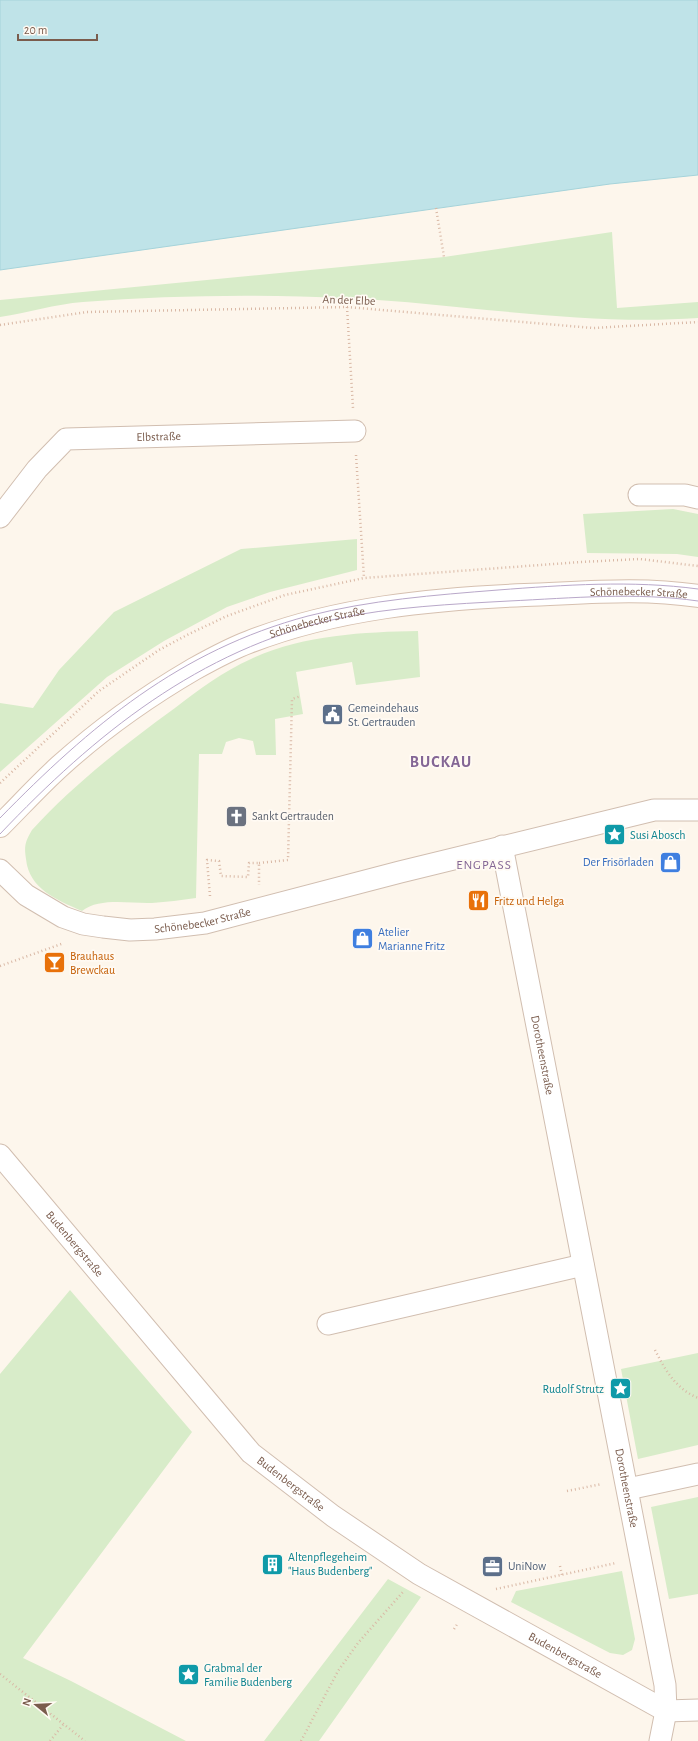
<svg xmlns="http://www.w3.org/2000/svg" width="698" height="1741" viewBox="0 0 698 1741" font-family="'Alegreya Sans',sans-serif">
  <rect width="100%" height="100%" fill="#fdf6ec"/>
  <path fill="#d8ecc9" d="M612,232l5,76 81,-6v16c-117,8 -234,-14 -351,-20 -88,-4 -177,-3 -264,4 -28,2 -55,11 -83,15v-17l444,-43z
    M673,509l25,5v43l-21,-3 -90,-1 -4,-39z
    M357,539v31l-87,22 -43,15 -63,34 -57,36 -107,95v-69l33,5 26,-38 55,-58 127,-63z
    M418,631l2,46 -64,8 -4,-23 -56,10 7,42 -28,5 1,36h-20l-3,-14 -14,-3 -13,4 -4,12h-23l-3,144c-15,2 -29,4 -44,5 -21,1 -52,-6 -70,8 -25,-11 -53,-22 -56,-52 -2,-13 -1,-17 6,-29 42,-46 92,-85 143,-122 23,-18 49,-37 76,-49 51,-24 112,-27 167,-28z
    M70,1290l122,142 -169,226 48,23 115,60h-186v-367z
    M698,1353v92l-60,14 -17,-90z
    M698,1497v97l-29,5 -18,-92z
    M622,1571l13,68 -3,11 -9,5 -13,-2 -99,-51 5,-11z
    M388,1579l33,18 -102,144h-55z"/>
  <path fill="#bfe3e8" stroke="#a5d3da" d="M0,0h698v175l-88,9 -610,86z"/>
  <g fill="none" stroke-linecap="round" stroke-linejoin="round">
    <defs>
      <g id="street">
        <path d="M639,495h46l13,3"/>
        <path id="s1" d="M0,517l37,-48 29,-30 289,-8"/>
        <path id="s2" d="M502,846l163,839 1,26 -6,30"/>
        <path id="s3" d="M0,870l26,25 37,22 20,7 20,3 27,3 25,-1 50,-6 195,-51 254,-62h44"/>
        <path id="s4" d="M0,1155l251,298 82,63 86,58 247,137"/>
        <path d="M328,1324l255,-59"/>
        <path d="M628,1489l70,-15"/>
        <path d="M666,1711l32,-1"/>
      </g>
      <g id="secondary">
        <path id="s5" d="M0,826c20,-20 39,-41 60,-60 41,-37 86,-69 134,-97 18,-10 36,-20 55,-27 87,-34 183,-43 276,-47 57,-2 116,-8 173,1"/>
      </g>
    </defs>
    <use href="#street" stroke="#d1beb0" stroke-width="23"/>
    <use href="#secondary" stroke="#d6c0b0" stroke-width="24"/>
    <path stroke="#d9b8a5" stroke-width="2.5" stroke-dasharray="1 3" stroke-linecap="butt" d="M436,208l8,49
      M347,307l6,101
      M0,325l87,-13 260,-5 246,21 105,-6
      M356,455l8,123
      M0,783l99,-92 60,-41 30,-16 38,-18 58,-21 79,-17 217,-16 59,-3 58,7
      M259,863l29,-3 4,-161 9,-3
      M210,896l-3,-36 12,1 2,15 27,1 1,-14h10v22
      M0,966l64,-23
      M655,1350c10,20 21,39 43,48
      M567,1491l35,-7
      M560,1566l2,9
      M496,1589l120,-26
      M454,1629l4,-6
      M0,1674l85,67
      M50,1741l13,-16
      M301,1741l37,-70 20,-28 45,-51"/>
    <use href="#street" stroke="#fff" stroke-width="21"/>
    <use href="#secondary" stroke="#fff" stroke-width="22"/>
    <path stroke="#b9a8c9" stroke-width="1" d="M0,818c90,-92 180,-168 308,-202 62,-16 127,-21 190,-26 66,-5 134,-10 200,-1
      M0,834c95,-100 199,-184 336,-215 54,-12 118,-15 173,-18 63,-3 127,-9 189,0"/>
  </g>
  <defs>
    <symbol id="civic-square" viewBox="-11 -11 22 22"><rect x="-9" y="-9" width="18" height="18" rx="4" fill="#5c6f8a" stroke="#fffaf3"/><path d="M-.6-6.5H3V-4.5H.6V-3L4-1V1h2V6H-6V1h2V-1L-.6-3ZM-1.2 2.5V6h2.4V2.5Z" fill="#fff"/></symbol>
    <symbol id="church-square" viewBox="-11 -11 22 22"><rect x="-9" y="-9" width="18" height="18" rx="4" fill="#6b7280" stroke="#fffaf3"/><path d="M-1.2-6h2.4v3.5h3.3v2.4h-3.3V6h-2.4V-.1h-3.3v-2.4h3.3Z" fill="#fff"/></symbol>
    <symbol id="sight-square" viewBox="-11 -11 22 22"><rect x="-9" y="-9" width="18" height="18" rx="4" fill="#0f9aa8" stroke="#fffaf3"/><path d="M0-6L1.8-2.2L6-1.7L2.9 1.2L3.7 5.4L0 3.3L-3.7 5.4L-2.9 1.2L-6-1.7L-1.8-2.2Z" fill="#fff"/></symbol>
    <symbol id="shop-square" viewBox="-11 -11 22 22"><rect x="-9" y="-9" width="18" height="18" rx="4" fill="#3f7fe0" stroke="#fffaf3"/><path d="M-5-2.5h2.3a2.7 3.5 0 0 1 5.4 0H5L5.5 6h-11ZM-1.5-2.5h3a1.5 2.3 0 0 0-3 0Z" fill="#fff"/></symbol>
    <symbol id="restaurant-square" viewBox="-11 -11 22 22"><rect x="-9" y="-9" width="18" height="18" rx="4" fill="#e8710a" stroke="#fffaf3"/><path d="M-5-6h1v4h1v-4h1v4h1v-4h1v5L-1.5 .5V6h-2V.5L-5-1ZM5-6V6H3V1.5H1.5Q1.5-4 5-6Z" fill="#fff"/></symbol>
    <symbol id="bar-square" viewBox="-11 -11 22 22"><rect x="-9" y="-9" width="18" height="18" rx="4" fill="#e8710a" stroke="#fffaf3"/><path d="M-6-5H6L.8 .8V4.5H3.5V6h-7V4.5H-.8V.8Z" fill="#fff"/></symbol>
    <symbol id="building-square" viewBox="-11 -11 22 22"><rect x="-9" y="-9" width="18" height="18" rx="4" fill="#0f9aa8" stroke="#fffaf3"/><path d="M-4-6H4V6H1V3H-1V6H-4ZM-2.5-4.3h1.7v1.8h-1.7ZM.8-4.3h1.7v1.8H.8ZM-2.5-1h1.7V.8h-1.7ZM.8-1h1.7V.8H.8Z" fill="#fff"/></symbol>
    <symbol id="office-square" viewBox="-11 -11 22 22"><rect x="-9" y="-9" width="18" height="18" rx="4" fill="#5c6f8a" stroke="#fffaf3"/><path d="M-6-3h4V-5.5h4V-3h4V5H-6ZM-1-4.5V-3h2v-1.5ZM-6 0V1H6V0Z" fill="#fff"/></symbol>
  </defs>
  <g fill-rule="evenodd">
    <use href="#civic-square" x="320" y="702" width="25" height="25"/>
    <use href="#church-square" x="224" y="804" width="25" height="25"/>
    <use href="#sight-square" x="602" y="822" width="25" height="25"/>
    <use href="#shop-square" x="658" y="850" width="25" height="25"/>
    <use href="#restaurant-square" x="466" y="888" width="25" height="25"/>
    <use href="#shop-square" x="350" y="926" width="25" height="25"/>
    <use href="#bar-square" x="42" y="950" width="25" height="25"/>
    <use href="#sight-square" x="608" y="1376" width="25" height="25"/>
    <use href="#building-square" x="260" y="1552" width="25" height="25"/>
    <use href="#office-square" x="480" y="1554" width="25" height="25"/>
    <use href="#sight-square" x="176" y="1662" width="25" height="25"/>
  </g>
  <g text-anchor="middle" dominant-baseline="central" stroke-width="3.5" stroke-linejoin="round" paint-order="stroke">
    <g font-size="12" fill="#7a5c4d" stroke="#fffaf3">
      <text transform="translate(349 300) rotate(2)">An der Elbe</text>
      <text stroke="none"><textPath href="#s1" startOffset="195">Elbstraße</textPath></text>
      <text stroke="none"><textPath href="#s5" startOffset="707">Schönebecker Straße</textPath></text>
      <text stroke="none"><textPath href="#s5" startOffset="383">Schönebecker Straße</textPath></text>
      <text stroke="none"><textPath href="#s3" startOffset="221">Schönebecker Straße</textPath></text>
      <text stroke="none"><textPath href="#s2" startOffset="213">Dorotheenstraße</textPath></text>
      <text stroke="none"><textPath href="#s4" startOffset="116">Budenbergstraße</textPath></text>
      <text stroke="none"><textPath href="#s4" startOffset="440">Budenbergstraße</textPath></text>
      <text stroke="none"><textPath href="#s2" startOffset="654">Dorotheenstraße</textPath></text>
      <text stroke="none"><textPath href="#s4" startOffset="764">Budenbergstraße</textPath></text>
    </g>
    <g font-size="12" fill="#4e5e75" stroke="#fffaf3" text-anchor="start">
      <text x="348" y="708">Gemeindehaus<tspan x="348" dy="14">St. Gertrauden</tspan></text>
      <text x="508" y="1566">UniNow</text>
    </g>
    <g font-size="12" fill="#5b616d" stroke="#fffaf3" text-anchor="start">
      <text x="252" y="816">Sankt Gertrauden</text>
    </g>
    <g font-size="12" fill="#0d838f" stroke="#fffaf3" text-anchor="start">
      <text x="630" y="835">Susi Abosch</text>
      <text x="604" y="1389" text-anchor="end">Rudolf Strutz</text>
      <text x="288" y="1557">Altenpflegeheim<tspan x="288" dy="14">"Haus Budenberg"</tspan></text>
      <text x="204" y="1668">Grabmal der<tspan x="204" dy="14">Familie Budenberg</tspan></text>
    </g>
    <g font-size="12" fill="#366cbe" stroke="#fffaf3" text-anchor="end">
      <text x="654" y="862">Der Frisörladen</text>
      <text x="378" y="932" text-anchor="start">Atelier<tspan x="378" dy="14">Marianne Fritz</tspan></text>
    </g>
    <g font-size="12" fill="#c56008" stroke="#fffaf3" text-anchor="start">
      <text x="494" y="901">Fritz und Helga</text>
      <text x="70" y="956">Brauhaus<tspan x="70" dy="14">Brewckau</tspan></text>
    </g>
    <g font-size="13" letter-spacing="1" fill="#846695" stroke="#fffaf3">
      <text x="484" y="865">ENGPASS</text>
    </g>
    <g font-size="16" font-weight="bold" letter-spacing="1" fill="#846695" stroke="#fffaf3">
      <text x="441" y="762">BUCKAU</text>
    </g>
  </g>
  <g transform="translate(36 1705) rotate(288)" stroke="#fffaf3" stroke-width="3" paint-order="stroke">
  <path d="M0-3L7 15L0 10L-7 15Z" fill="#7a5c4d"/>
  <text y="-6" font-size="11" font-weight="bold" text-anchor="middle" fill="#7a5c4d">N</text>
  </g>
  <path d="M18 34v6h79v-6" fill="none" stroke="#7a5c4d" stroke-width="2"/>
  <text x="24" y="34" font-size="12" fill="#7a5c4d" stroke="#fffaf3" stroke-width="3" paint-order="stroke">20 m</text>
</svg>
